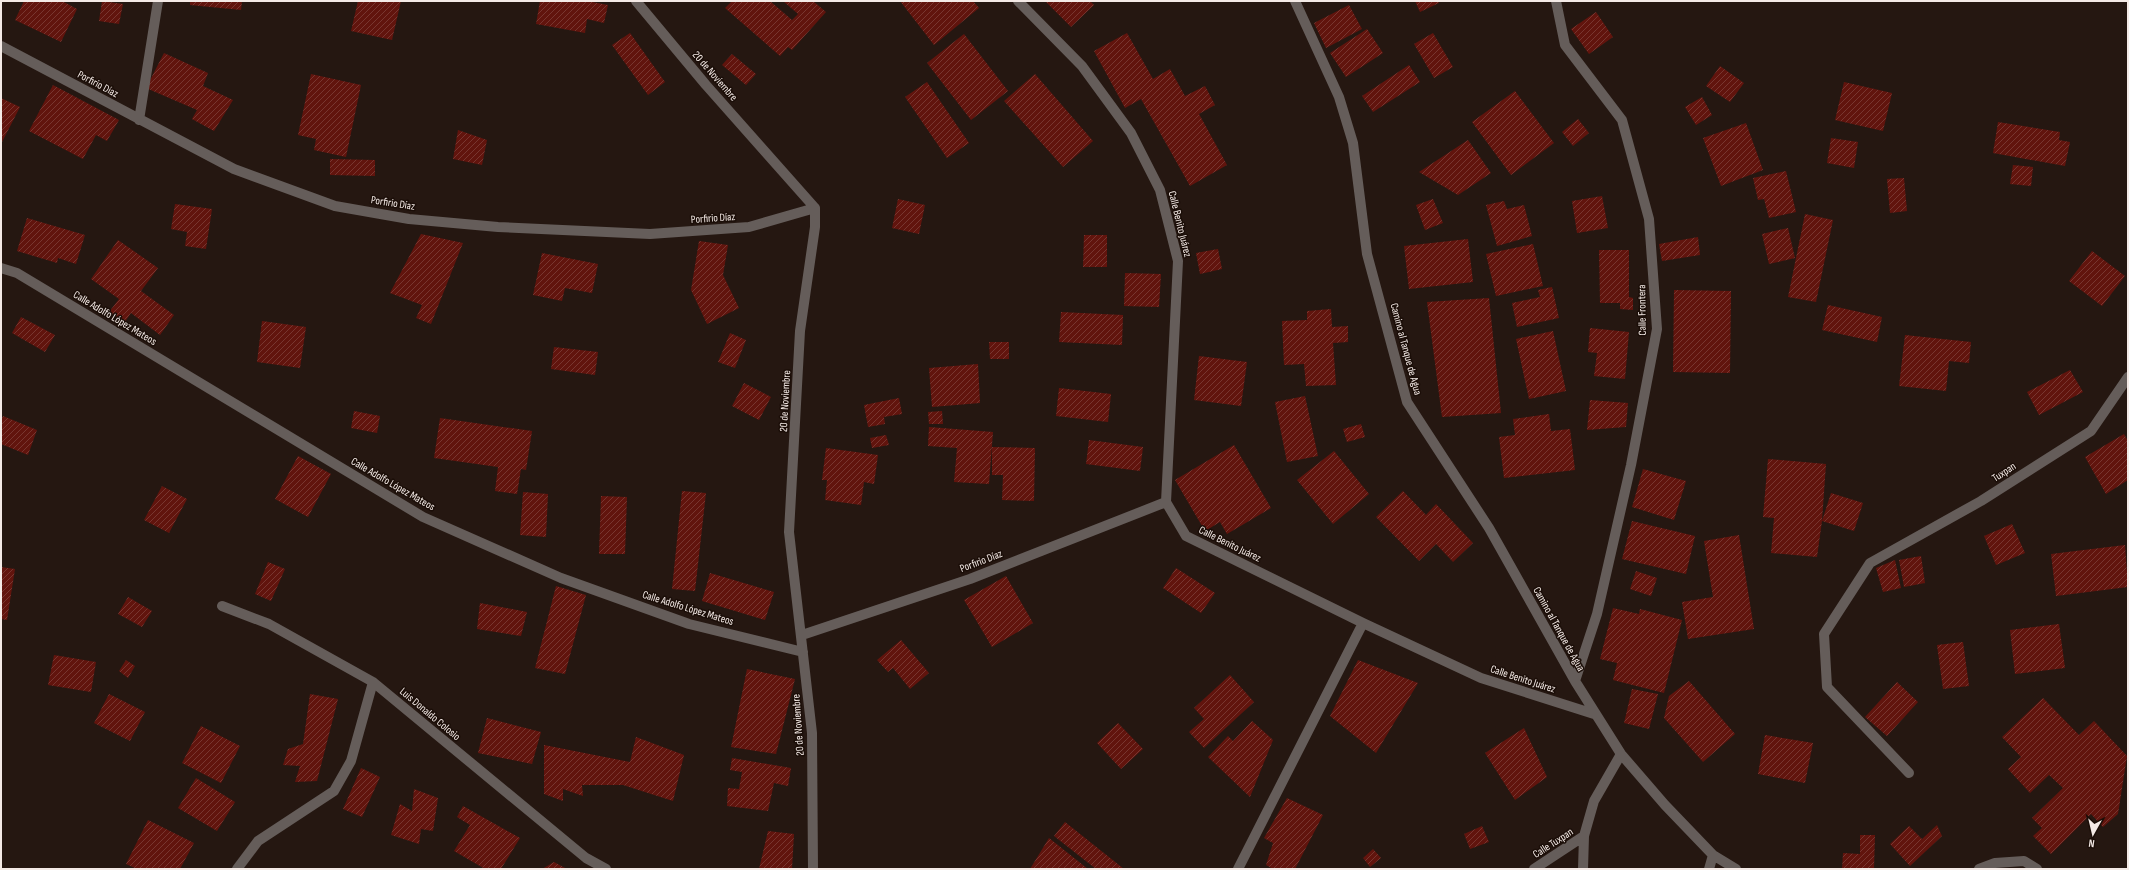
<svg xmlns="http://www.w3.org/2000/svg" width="2129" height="870" viewBox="0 0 2129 870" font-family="'Sofia Sans Condensed',sans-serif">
  <defs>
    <pattern id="building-hatch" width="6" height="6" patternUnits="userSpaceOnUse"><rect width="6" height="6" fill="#61140d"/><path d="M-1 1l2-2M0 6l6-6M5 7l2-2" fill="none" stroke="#783630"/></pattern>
  </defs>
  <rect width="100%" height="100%" fill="#251711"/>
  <path fill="url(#building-hatch)" d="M24,1h38l15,8 -16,33 -46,-22z
    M102,1l21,3 -4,20 -20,-3z
    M190,1h52l-1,9 -51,-5z
    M358,1h43l-9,39 -41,-9z
    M540,1h47l21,4 -4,18 -17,-4 -2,14 -49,-9z
    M732,1h38l22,19 6,-6 -15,-13h30l13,11 -34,38 -4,-3 -8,9 -55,-48z
    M900,1h73l6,7 -45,37z
    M1045,1h45l4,4 -23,22z
    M1415,1h23l1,2 -19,9z
    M1349,5l13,24 -36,19 -12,-25z
    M1596,12l17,25 -24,17 -18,-25z
    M1367,29l16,24 -37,24 -16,-24z
    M630,33l35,49 -17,13 -36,-50z
    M1127,33l26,46 17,-10 15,27 20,-10 10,19 -16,9 28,51 -37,21 -49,-87 -16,9 -31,-57z
    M1433,33l20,34 -19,11 -20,-34z
    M964,34l44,57 -37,29 -44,-57z
    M164,53l44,20 -5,13 30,14 -19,31 -22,-12 5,-9 -51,-22z
    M732,54l24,20 -10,11 -24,-20z
    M1409,65l11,17 -47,30 -11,-16z
    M1720,66l24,17 -14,19 -24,-16z
    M311,74l50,11 -15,72 -32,-7 2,-11 -18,-4z
    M1035,74l58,67 -30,26 -59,-66z
    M927,82l42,61 -22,15 -42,-61z
    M1844,82l48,11 -9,38 -48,-11z
    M53,85l66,35 -12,21 -11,-6 -13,24 -54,-28z
    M1515,91l39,52 -43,32 -39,-53z
    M1702,97l10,18 -16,10 -11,-18z
    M1,98l19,9 -19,37z
    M1578,119l11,14 -16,13 -11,-14z
    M1998,122l62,10 -1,8 11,2 -5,24 -72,-13z
    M1746,123l17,47 -42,16 -18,-48z
    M458,130l29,10 -5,25 -29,-6z
    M1831,138l27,4 -4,26 -27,-5z
    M1468,140l23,33 -33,22 -39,-23z
    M330,159l45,1v16l-45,-1z
    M2013,165l20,2 -2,19 -21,-2z
    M1786,171l10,41 -27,6 -5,-19 -6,1 -5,-22z
    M1904,178l3,33 -17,2 -3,-34z
    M1602,196l6,32 -31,5 -5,-32z
    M898,199l27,6 -6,29 -27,-6z
    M1433,199l10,24 -18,7 -9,-25z
    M1504,201l3,8 17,-4 8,31 -35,10 -11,-41z
    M175,204l37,5 -6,40 -21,-3 2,-14 -16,-3z
    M1805,214l28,6 -17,82 -28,-5z
    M27,218l58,17 -9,29 -18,-6 -1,5 -40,-12z
    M1788,228l7,30 -26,6 -7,-30z
    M421,234l42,9 -32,81 -15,-6 6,-13 -32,-12z
    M1084,235h23v32h-24z
    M1698,237l2,18 -38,6 -3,-17z
    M1468,239l5,43 -64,7 -5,-43z
    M118,240l40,28 -17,23 33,24 -14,20 -29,-22 -7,10 -15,-11 10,-13 -28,-20z
    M699,241l29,4 -5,30 16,33 -32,16 -16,-34z
    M1533,244l10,42 -47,10 -10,-42z
    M1218,249l4,20 -22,5 -4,-21z
    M1599,250h30v47l4,1v12l-13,-1v-6h-20z
    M2092,251l33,25 -23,30 -33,-25z
    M542,253l56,11 -6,29 -27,-5 -3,13 -29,-6z
    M1125,273l36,1 -2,33 -35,-1z
    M1552,287l7,31 -42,9 -5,-24 28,-6 -2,-7z
    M1674,290l57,1 -1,82 -57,-1z
    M1489,298l12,115 -59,4 -15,-115z
    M1828,305l54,12 -5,25 -55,-12z
    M1331,309l1,18 16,-1v16l-15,1 3,42 -30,1 -2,-22 -20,1 -2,-44 25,-1v-9z
    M1061,312l62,3 -1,30 -63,-3z
    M21,317l34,18 -10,17 -33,-19z
    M262,321l44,6 -6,41 -43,-6z
    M1590,328l39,4 -4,47 -31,-3 3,-23 -9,-1z
    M1553,331l13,60 -37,8 -13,-60z
    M730,333l16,7 -11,28 -17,-6z
    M1905,335l66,7 -2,21 -20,-2 -3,30 -47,-5z
    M989,342h20v17h-19z
    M554,347l44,5 -3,23 -44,-6z
    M1199,356l48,6 -6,44 -47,-6z
    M978,364l2,39 -48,4 -3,-39z
    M2070,370l13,22 -44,23 -12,-23z
    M744,383l27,14 -12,23 -27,-14z
    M1059,388l52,6 -3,28 -52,-6z
    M1305,396l13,60 -31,6 -12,-60z
    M899,398l3,16 -18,3 1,7 -17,3 -4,-22z
    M1590,400l38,3 -2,24 -39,3z
    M354,411l26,5 -3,17 -26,-5z
    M942,411l1,13h-14l-1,-12z
    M1549,414l2,17 19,-2 5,41 -71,8 -5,-41 16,-2 -2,-16z
    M3,416l34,14 -9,25 -27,-11v-23z
    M440,418l92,13 -6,39 -5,-1 -4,25 -22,-3 3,-24 -64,-9z
    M1361,424l4,13 -18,5 -4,-13z
    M929,427l64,5 -4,52 -35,-2 3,-34 -29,-2z
    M2124,434l4,7v39l-22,14 -21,-37z
    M886,435l3,10 -17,3 -2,-10z
    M1089,440l54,7 -3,24 -54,-7z
    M1234,445l37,63 -44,26 -7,-12 -15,9 -30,-51z
    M992,447l43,1 -1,53 -32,-1 1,-25h-11z
    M826,448l52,7 -4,29 -10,-2 -3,23 -36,-5 2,-20h-5z
    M1334,451l35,43 -36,30 -36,-44z
    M298,456l33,18 -23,43 -33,-18z
    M1768,459l58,5 -4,57 9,-28 32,10 -9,28 -32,-10 -5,36 -46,-4 3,-35 -11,-1z
    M1643,469l43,12 -12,39 -42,-13z
    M162,486l25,13 -18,34 -25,-13z
    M682,491l24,2 -11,98 -23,-2z
    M1403,491l23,24 10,-11 37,39 -20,19 -17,-18 -17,17 -43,-44z
    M523,492l25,2 -2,43 -26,-2z
    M601,496l26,1 -2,57h-26z
    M1632,521l63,15 -9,38 -64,-15z
    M2012,524l13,29 -29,12 -12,-29z
    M1739,535l15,94 -66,10 -6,-37 31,-5 -9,-56z
    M2125,545l3,42 -72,9 -5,-42z
    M1921,556l4,27 -21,4 -5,-27z
    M1895,560l6,28 -18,4 -7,-24z
    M268,562l17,7 -14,32 -16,-7z
    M1,567l14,2 -8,51 -6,-1z
    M1176,568l39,25 -14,20 -38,-25z
    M1636,571l21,7 -6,18 -21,-7z
    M710,573l64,19 -9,28 -63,-19z
    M1006,576l27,47 -41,24 -28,-47z
    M556,586l30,9 -21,79 -30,-6z
    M128,597l24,14 -10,16 -24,-13z
    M480,603l47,9 -6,24 -44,-7z
    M1613,608l26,6 1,-5 42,11 -18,73 -51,-13 4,-17 -17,-4z
    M2059,624l6,44 -50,6 -5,-44z
    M901,640l28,33 -19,16 -17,-21 -5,4 -11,-12z
    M1963,642l6,44 -26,3 -6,-44z
    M54,655l42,7 -5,30 -43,-7z
    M126,660l9,6 -7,12 -9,-7z
    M1358,660l60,23 -42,70 -46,-37z
    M747,669l48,10 -19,75 -45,-7z
    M1230,675l24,27 -50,46 -15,-16 15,-13 -10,-11z
    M1689,681l46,53 -32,28 -39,-44 5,-22z
    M1897,682l21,20 -31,34 -22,-19z
    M1632,689l26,5 -9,35 -25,-6z
    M109,694l36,18 -15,29 -36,-18z
    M310,694l28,5 -21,82 -22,1 5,-16 -17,-1 5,-16 15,-5z
    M2043,698l36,37 15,-14 33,35 -9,58 -15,13 -12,-13 -40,40 -18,-18 9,-8 -10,-10 31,-30 -14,-13 -19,18 -22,-24 13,-12 -19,-20z
    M487,718l54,14 -9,32 -54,-11z
    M1252,721l21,19 -23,57 -42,-40 20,-21 5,5z
    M1118,723l25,26 -22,20 -24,-26z
    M201,726l39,20 -19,37 -39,-20z
    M1524,728l23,49 -32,23 -30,-47z
    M1765,735l48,8 -8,40 -47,-9z
    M636,737l48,18 -11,46 -50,-16h-41l1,11 -20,-7v12l-19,-7v-49l86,17z
    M732,758l59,10 -3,18 -14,-3 -6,28 -41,-5 1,-18 11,1 3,-17 -12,-2z
    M361,768l19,9 -18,40 -19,-8z
    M196,778l39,24 -18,29 -39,-23z
    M414,789l24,9 -5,33 -12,-2 -2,15 -28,-9 9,-31 12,7z
    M1287,798l36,17 -28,54h-22l-7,-4 7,-22 -9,-5z
    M463,806l57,32 -19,31h-16l-31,-18 16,-26 -13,-8z
    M148,820l46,23 -14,26h-43l-11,-5z
    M1065,822l59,47h-28l-42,-33z
    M1937,825l5,11 -32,30 -20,-22 19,-18 13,13z
    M1482,826l7,16 -19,7 -6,-15z
    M768,831l26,3 -2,35h-33z
    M1860,835h15l-1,34h-32l1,-16 17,1z
    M1049,838l39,31h-58z
    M1373,849l8,9 -11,9 -7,-9z
    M554,862l13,7h-25z"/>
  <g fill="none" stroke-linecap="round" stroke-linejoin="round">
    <path stroke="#655d5a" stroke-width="10" d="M636,1l70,84 109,123v19l-15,104 -11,201 23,201 1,136
      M1018,1l64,65 49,67 29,57 18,71 -12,241 20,34 177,87 118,55 113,36
      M1295,1l44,96 14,46 14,111 40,148 82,126 86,153 46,73 44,51 48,50 23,14
      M1556,1l9,44 57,75 27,99 8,110 -26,136 -34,149 -22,67
      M1,46l233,123 101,37 74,13 89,8 152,7 99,-7 66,-19
      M139,120l19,-119
      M1,268l16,5 406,244 138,61 128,46 114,28
      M222,606l47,18 104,58 213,176 20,11
      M802,635l168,-56 196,-77
      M1909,773l-82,-86 -3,-53 46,-71 111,-62 110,-70 37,-54
      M237,869l21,-28 76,-50 17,-30 22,-79
      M1238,869l125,-246
      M1534,869l50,-33
      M1583,869l1,-33 10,-35 27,-47
      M1709,869l4,-14
      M1979,869l16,-6 29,-2 13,8"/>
  </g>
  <g text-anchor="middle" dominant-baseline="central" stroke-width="3" stroke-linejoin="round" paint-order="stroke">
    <g font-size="11" fill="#f4eae6" stroke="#1b0e08">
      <text transform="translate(715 76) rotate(49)">20 de Noviembre</text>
      <text transform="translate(98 84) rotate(28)">Porfirio Díaz</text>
      <text transform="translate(393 203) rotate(9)">Porfirio Díaz</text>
      <text transform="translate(713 218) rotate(-4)">Porfirio Díaz</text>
      <text transform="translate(1180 224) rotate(76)">Calle Benito Juárez</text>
      <text transform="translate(1642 310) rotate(-91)">Calle Frontera</text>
      <text transform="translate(115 318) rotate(31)">Calle Adolfo López Mateos</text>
      <text transform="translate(1406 349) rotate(75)">Camino al Tanque de Agua</text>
      <text transform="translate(785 401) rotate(-87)">20 de Noviembre</text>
      <text transform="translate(2004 472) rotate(-33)">Tuxpan</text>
      <text transform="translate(393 484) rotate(30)">Calle Adolfo López Mateos</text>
      <text transform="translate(1230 544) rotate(26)">Calle Benito Juárez</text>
      <text transform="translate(981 561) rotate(-21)">Porfirio Díaz</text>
      <text transform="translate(688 608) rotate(17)">Calle Adolfo López Mateos</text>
      <text transform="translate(1559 629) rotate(61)">Camino al Tanque de Agua</text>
      <text transform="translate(1523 679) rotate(18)">Calle Benito Juárez</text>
      <text transform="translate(430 714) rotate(40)">Luis Donaldo Colosio</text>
      <text transform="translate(798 725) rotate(-94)">20 de Noviembre</text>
      <text transform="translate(1553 843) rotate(-33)">Calle Tuxpan</text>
    </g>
  </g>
  <rect width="2129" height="870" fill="none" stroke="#f4eae6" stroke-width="4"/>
  <g transform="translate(2093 834) rotate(188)" stroke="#1b0e08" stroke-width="3" paint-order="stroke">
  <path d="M0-3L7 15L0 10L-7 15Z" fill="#f4eae6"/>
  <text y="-6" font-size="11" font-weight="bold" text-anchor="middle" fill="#f4eae6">N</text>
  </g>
</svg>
